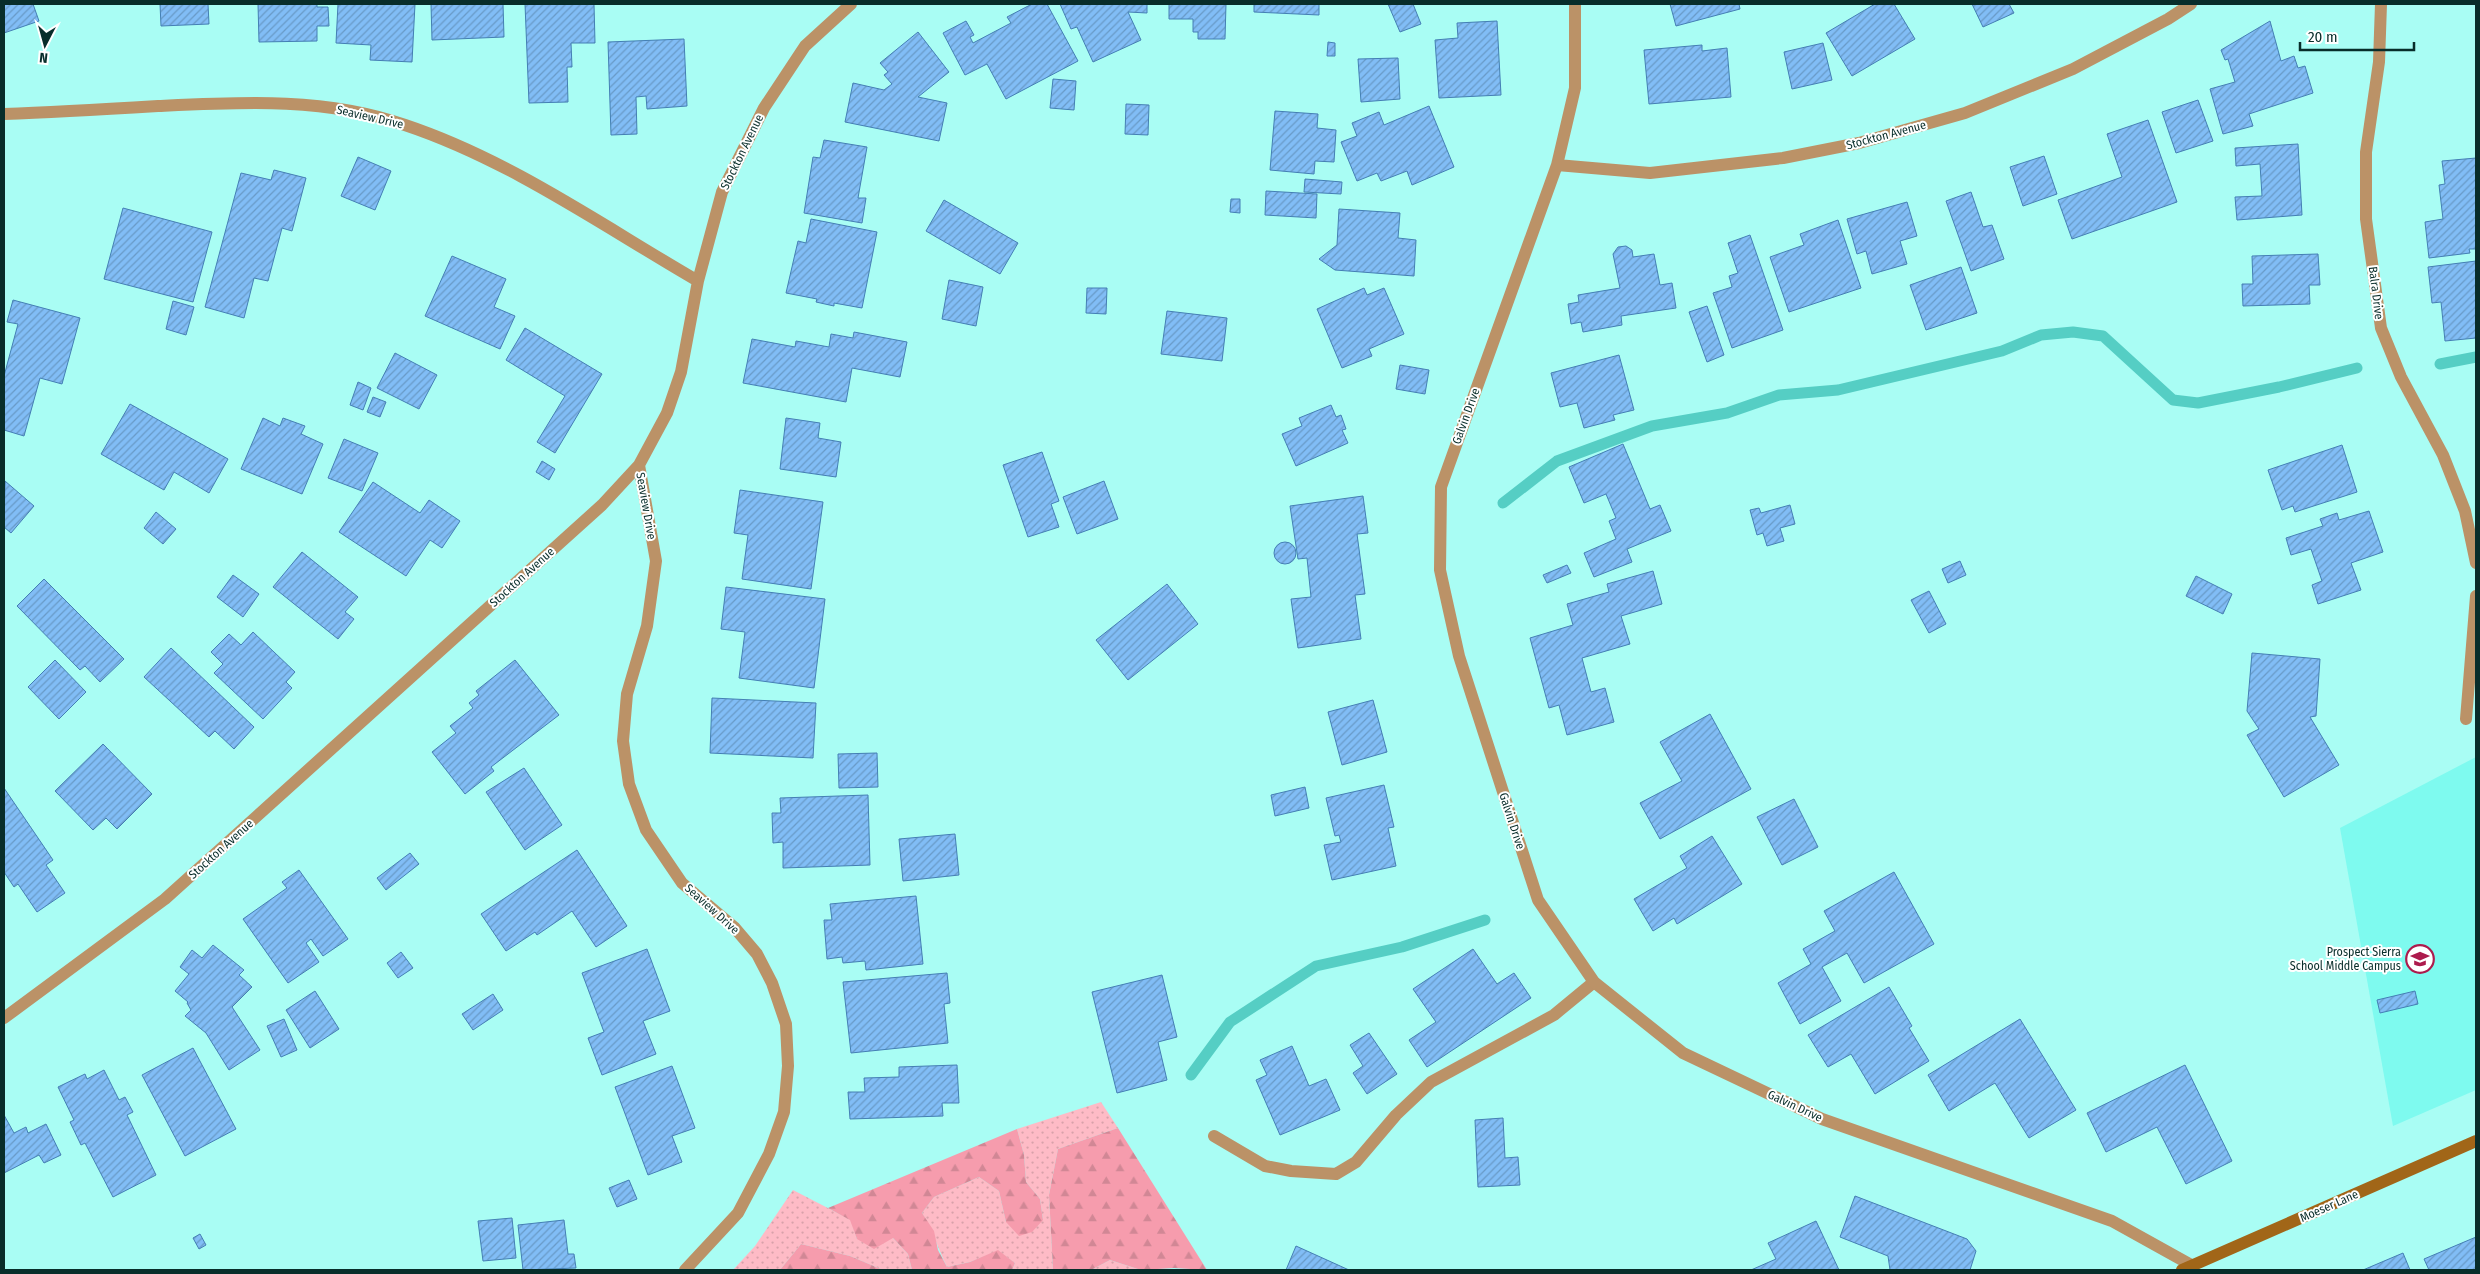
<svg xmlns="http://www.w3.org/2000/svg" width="2480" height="1274" viewBox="0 0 2480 1274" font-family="'Fira Sans Condensed',sans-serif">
  <defs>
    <pattern id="grass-dots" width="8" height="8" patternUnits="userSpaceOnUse" patternTransform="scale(1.25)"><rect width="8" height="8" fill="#febbc6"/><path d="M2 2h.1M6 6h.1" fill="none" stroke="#d8a1aa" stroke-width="1.8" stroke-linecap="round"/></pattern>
    <pattern id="forest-firs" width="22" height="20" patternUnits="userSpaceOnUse" patternTransform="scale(1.25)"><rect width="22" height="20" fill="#f69cad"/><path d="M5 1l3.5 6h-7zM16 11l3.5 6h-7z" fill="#d18795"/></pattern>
    <pattern id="building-hatch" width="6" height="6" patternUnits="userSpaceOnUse" patternTransform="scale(1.25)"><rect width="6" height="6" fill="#81bdf6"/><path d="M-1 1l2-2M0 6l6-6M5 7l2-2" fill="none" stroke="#689ac7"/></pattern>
  </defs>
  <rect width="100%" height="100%" fill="#a9fdf4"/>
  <path fill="#7efaef" d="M2476,757v333l-83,36 -53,-298z"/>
  <path fill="url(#grass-dots)" d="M1101,1102l17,26 -60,21 -9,46 4,75h-41l3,-7 -17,-12 -28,11 -23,5c-10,-20 -13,-35 -25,-54l12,-16 45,-20 20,14 7,31 37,-2 -3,-21 -14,-17 -2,-27 -7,-26z
    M793,1190l58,30 6,19 36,-1 15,16 4,16h-29l-33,-14 -49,-12 -21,26h-47l22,-24z
    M1110,1260l31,10h-50z"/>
  <path fill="url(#forest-firs)" d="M1118,1128l89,142 -33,-2 -33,2 -31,-10 -19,10h-38l-4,-75 9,-46z
    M1017,1129l7,26 2,27 14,17 3,21 -11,12 -13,4 -13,-14 -7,-31 -20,-14 -45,20 -12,16 12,18 4,19 9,17 23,-5 28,-12 17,13 -3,7h-100l-4,-16 -15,-16 -19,11 -17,-10 -7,-19 -22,-12z
    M801,1244l49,12 33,14h-103z"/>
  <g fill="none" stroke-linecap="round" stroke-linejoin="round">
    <path stroke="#55cec4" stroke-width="11" d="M2440,364l36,-7
      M1503,503l54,-42 95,-35 75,-13 52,-18 59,-5 164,-39 39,-16 32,-3 30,4 70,64 25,3 81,-16 78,-19
      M1191,1075l39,-53 86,-56 86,-19 83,-27"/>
  </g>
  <path fill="url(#building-hatch)" stroke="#447fb4" d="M4,4h29l6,17 -35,12z
    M160,4h48l1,20 -48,2z
    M258,4h59v3h11l1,19h-12v15l-58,1z
    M338,4h77l-3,58 -42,-2 1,-15 -35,-2z
    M431,4h72l1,33 -72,3z
    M525,4h69l1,39h-24l1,24h-5l1,35 -39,1z
    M1032,4h15l31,57 -72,38 -19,-35 -22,11 -22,-42 23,-12 8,14 -4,2 3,6 38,-20 -4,-6z
    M1060,4h87v9l-19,-1 13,28 -48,22 -16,-35 -6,2z
    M1169,4h57l-1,35h-27v-7h-5v-13h-24z
    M1254,4h65v11l-65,-3z
    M1388,4h25l8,20 -21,8z
    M1670,4h69l1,5 -64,17z
    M1875,4h19l21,35 -63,37 -26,-43z
    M1972,4h37l5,9 -31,14z
    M1497,21l4,74 -62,3 -4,-58 23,-2 -1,-15z
    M2270,21l11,40 13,-5 4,12 7,-2 8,27 -64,21 4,12 -30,8 -13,-45 25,-7 -7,-23 -3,1 -4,-10z
    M918,32l31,40 -31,25 29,6 -8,38 -94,-19 8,-39 31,7 8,-6 -8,-9 4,-3 -8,-9z
    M684,39l3,67 -40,3 -1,-13 -10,1 1,37 -26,1 -3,-93z
    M1328,42l7,1v13h-8z
    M1823,43l9,37 -40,9 -8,-37z
    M1702,45v6l25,-3 4,49 -82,7 -5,-54z
    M1398,58l2,41 -39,3 -3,-43z
    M1053,79l23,2 -2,29 -24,-2z
    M2198,100l15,41 -37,12 -14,-41z
    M1126,104l23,1 -1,30 -23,-1z
    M1429,106l25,61 -42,18 -5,-14 -26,10 -4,-8 -20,8 -16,-39 16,-6 -5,-13 27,-11 5,13z
    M1275,111l43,3 -1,14 19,2 -2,32 -19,-1 -1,13 -44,-4z
    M2148,120l29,82 -105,37 -14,-39 64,-23 -15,-43z
    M824,140l43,7 -9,51h8l-4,25 -58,-10 9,-56 7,1z
    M2298,144l4,71 -65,5 -2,-23 27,-1 -2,-32 -24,2 -1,-18z
    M2044,156l13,38 -34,12 -13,-39z
    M358,157l33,14 -16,39 -34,-14z
    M2476,158v91h-7l1,4 -41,5 -4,-36 18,-3 -4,-34 6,-1 -3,-23z
    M274,170l32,8 -14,53 -10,-3 -14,53 -14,-3 -10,40 -39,-11 36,-134 30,7z
    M1305,179l37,3 -1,12 -37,-2z
    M1266,191l51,3 -1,24 -51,-3z
    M1971,192l12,35 9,-2 12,34 -33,12 -25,-70z
    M1231,199h9v14l-10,-1z
    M944,200l74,43 -18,31 -74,-43z
    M1907,202l10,34 -17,5 7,23 -35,10 -6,-23 -9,3 -10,-35z
    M123,208l89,24 -19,70 -89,-23z
    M1339,209l61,4 -2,25 18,2 -2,36 -79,-6 -16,-11 18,-14z
    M811,219l66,13 -15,76 -28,-5v3l-18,-4 1,-3 -31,-6 12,-52 8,2z
    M1838,220l23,68 -72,24 -19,-55 34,-12 -4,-11z
    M1750,235l33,95 -51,18 -19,-55 19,-6 -3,-11 9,-3 -10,-30z
    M1626,246l6,4 1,7 21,-3 6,31 12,-2 4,25 -55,8 1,9 -39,7 -2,-10 -10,2 -3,-20 11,-2 -1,-7 42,-7 -7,-34 5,-7z
    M2318,254l2,31h-11l1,19 -67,2 -1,-22h11l-1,-28z
    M452,256l54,23 -12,28 21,9 -15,33 -75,-33z
    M2476,261v77l-31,3 -4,-39 -9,1 -4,-36z
    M1961,267l16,46 -51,17 -16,-45z
    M949,280l34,7 -7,39 -34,-7z
    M1087,288h20l-1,26 -20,-1z
    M1364,288l3,7 17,-7 20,46 -35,15 3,7 -30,12 -25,-59z
    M13,300l67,18 -18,66 -22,-6 -16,58 -20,-6v-54l14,-52 -11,-2z
    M173,301l21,6 -8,28 -20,-6z
    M1707,306l17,49 -17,7 -18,-50z
    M1167,311l60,7 -5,43 -61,-7z
    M525,328l77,46 -47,79 -18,-11 28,-46 -59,-36z
    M854,332l53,10 -7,35 -48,-9 -6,34 -103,-19 9,-44 43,8 1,-6 33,6 2,-13 22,4z
    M395,353l42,22 -18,34 -42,-21z
    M1619,355l15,55 -21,5 2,5 -31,8 -7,-25 -17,4 -9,-34z
    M1400,365l29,5 -4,24 -29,-5z
    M358,382l13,6 -8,22 -13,-5z
    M373,397l13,5 -6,15 -13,-5z
    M130,404l98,55 -19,34 -35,-21 -10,18 -63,-36z
    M1331,405l5,12 5,-2 5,14 -4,1 6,13 -52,23 -14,-32 20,-8 -3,-8z
    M263,418l17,8 3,-8 22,8 -4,8 22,10 -21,50 -61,-25z
    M786,418l34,5 -2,15 23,4 -5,35 -56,-8z
    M344,439l34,14 -16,38 -34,-13z
    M1623,444l27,65 10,-4 11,26 -44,18 5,13 -38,15 -10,-24 32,-14 -7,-18 7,-3 -10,-24 -22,9 -15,-36z
    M2342,445l15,47 -62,20 -2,-6 -11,4 -14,-40z
    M1042,452l17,49 -8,3 8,23 -31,10 -25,-72z
    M542,461l13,8 -6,11 -13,-8z
    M5,481l29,25 -23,27 -7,-6z
    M1104,481l14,38 -41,15 -14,-37z
    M373,482l47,31 9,-13 31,21 -18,27 -12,-8 -24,36 -67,-44z
    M740,490l83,12 -12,87 -69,-10 6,-44 -14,-2z
    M1363,496l5,37 -11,1 8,60 -10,1 6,44 -63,9 -7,-49 20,-2 -4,-39 -9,1 -8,-53z
    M1790,505l5,19 -15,4 4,13 -17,5 -4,-13 -6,2 -7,-25 9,-2 2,5z
    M2369,511l14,41 -32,11 10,27 -43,14 -6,-19 10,-4 -11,-32 -20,6 -5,-17 37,-12 -3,-7 17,-6 2,7z
    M156,512l20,17 -13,15 -19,-16z
    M1274 553a11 11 0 1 1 22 0a11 11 0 1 1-22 0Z
    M302,552l56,45 -13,15 9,7 -16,20 -65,-52z
    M1960,561l6,14 -18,8 -6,-14z
    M1567,565l4,8 -24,10 -4,-8z
    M1653,571l9,33 -41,12 9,28 -48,14 9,34 14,-4 9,34 -47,13 -8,-30 -10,3 -19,-70 43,-13 -6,-21 42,-12 -2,-8z
    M233,575l26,19 -16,23 -26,-20z
    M2196,576l36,18 -9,20 -37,-18z
    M44,579l80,80 -24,23 -15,-16 -5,4 -63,-64z
    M1167,584l31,40 -70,56 -32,-40z
    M726,587l99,12 -11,89 -75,-10 6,-46 -24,-3z
    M1929,591l17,33 -17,9 -18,-33z
    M253,632l42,40 -9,10 6,6 -29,31 -49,-46 9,-9 -12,-12 18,-18 12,11z
    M171,648l83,79 -20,22 -19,-18 -6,6 -65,-60z
    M2252,653l68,6 -4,57 -6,1 29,48 -55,32 -37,-62 12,-6 -12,-18z
    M55,660l31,32 -27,27 -31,-32z
    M515,660l44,55 -68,52 3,4 -29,23 -33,-42 24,-19 -6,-7 23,-18 -4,-5 10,-8 -3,-4z
    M712,698l104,5 -3,55 -103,-5z
    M1373,700l14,52 -45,13 -14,-53z
    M1710,714l41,75 -91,50 -20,-36 42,-22 -22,-39z
    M103,744l49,50 -35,35 -11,-11 -13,12 -38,-39z
    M877,753l1,34 -39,1 -1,-34z
    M524,768l38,57 -37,25 -39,-58z
    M1384,785l10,42 -6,1 8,38 -64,14 -8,-35 17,-3 -2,-7 -4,1 -9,-38z
    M1305,787l4,21 -34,8 -4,-21z
    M4,788l49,72 -7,5 19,28 -28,19 -19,-28 -4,3 -10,-15z
    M868,795l2,70 -87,3v-26l-10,1 -1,-30h9l-1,-15z
    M1794,799l24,48 -36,18 -25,-48z
    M955,834l4,41 -56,6 -4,-42z
    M1712,836l30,48 -65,40 -3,-6 -21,13 -19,-32 53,-31 -7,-12z
    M577,850l50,76 -31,21 -24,-36 -35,24 -2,-3 -29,19 -25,-37z
    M410,853l9,11 -33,26 -9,-12z
    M299,870l49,69 -25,17 -12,-17 -5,4 13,19 -31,21 -45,-64 44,-31 -5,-6z
    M1894,872l40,72 -70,39 -17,-30 -25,14 19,34 -41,23 -22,-41 33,-19 -8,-15 32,-18 -11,-20z
    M916,896l7,68 -57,6 -1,-9 -22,2 -1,-6 -15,2 -3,-39h8l-2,-16z
    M213,945l31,25 -5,5 13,12 -20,20 28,43 -31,20 -23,-37 -21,-17 6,-6 -4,-7 1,-1 -13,-11 14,-17 -9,-7 12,-17 10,8z
    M647,949l23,62 -27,10 13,33 -54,21 -14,-37 16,-6 -22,-59z
    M1473,949l24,35 17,-11 17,25 -104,69 -18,-27 27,-18 -23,-33z
    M401,952l12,16 -15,10 -11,-15z
    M947,973l3,30 -6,1 4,39 -97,10 -8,-71z
    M1162,975l15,62 -19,5 9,38 -50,13 -25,-101z
    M1889,987l23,39 -3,2 20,33 -54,33 -24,-40 -23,13 -20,-32z
    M315,991l24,38 -29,19 -24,-38z
    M2415,991l3,13 -38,9 -3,-13z
    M493,994l10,16 -30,20 -11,-16z
    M284,1019l13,31 -16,7 -14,-31z
    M2020,1019l56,91 -47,28 -34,-55 -46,28 -21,-36z
    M1369,1033l28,41 -30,20 -14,-21 10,-7 -13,-21z
    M1292,1046l17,40 17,-7 14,31 -60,25 -24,-55 11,-5 -7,-15z
    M193,1048l43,81 -51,27 -43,-81z
    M957,1065l2,38h-17l1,13 -93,3 -2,-27h17l-1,-14 35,-1v-10z
    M2185,1065l47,96 -46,23 -29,-57 -51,25 -19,-39z
    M672,1066l23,62 -23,8 10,26 -34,13 -33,-88z
    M104,1070l15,30 6,-3 8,15 -6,3 29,60 -43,22 -28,-54 -4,2 -11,-23 4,-2 -16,-33 27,-13 2,5z
    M4,1115l10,18 12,-6 2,6 18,-9 15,31 -17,8 -5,-8 -35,18z
    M1503,1118l2,40 13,-1 2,28 -42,2 -3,-67z
    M629,1180l8,19 -20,8 -8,-19z
    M1855,1196l112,43 9,12 -6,19h-80l-2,-14 -48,-19z
    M512,1218l4,40 -33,3 -5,-40z
    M564,1220l4,34h6l2,14 -53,2 -5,-45z
    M1816,1221l23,49h-88l25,-11 -8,-16z
    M200,1234l6,11 -7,4 -6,-11z
    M2476,1237v33h-47l-5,-11z
    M1296,1246l53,24h-63z
    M2403,1253l7,17h-47z"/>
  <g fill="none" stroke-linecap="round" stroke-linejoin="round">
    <path stroke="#bb9267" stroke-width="12" d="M1214,1136l51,30 26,5 45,3 20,-12 40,-47 35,-33 123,-67 40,-33"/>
    <path stroke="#bb9267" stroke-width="12" d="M1575,4v84l-18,77 -116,322 -1,83 19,86 79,244 56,82 89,71 139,66 290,102 81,45
      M2381,4l-2,58 -13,90v67l15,109 20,49 42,78 22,56 11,52
      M4,114c51,-2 103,-5 154,-8 83,-4 168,-9 247,19 105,35 198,101 293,156
      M1557,165l93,8 133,-15 76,-15 106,-30 108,-44 95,-50 23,-15
      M639,465l17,96 -9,65 -20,68 -4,47 6,43 17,46 36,53 52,44 23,27 15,29 14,41 2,42 -4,46 -15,42 -31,59 -53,57
      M2466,719l10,-123
      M4,1018l161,-119 437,-394 37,-40 28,-52 14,-41 17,-91 24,-89 42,-84 41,-62 46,-42"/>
    <path stroke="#a16618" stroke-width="12" d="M2182,1270l294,-129"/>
  </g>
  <defs>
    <symbol id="school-ring" viewBox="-11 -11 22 22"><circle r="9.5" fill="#fff" stroke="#ad1b4d" stroke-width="1.5"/><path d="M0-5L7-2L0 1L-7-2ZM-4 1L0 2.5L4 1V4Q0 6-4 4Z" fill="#ad1b4d"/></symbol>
  </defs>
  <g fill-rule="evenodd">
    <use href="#school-ring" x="2404" y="943" width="32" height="32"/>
  </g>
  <g text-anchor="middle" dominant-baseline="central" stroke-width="4" stroke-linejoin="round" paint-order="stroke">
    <g font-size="12" fill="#082d2a" stroke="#fff">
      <text transform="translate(370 117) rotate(13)">Seaview Drive</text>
      <text transform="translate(1886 135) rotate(-15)">Stockton Avenue</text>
      <text transform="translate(742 152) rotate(-64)">Stockton Avenue</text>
      <text transform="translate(2376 293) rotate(83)">Balra Drive</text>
      <text transform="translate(1466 416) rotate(-70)">Galvin Drive</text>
      <text transform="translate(646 506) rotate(80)">Seaview Drive</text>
      <text transform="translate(522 577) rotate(-42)">Stockton Avenue</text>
      <text transform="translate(1512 821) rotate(72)">Galvin Drive</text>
      <text transform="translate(221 849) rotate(-42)">Stockton Avenue</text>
      <text transform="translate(712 909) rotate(42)">Seaview Drive</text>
      <text transform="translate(1795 1106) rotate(25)">Galvin Drive</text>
      <text transform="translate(2329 1206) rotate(-24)">Moeser Lane</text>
    </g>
    <g font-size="12" fill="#082d2a" stroke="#fff" text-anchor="end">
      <text x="2401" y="952">Prospect Sierra<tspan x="2401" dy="14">School Middle Campus</tspan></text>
    </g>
  </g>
  <rect width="2480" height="1274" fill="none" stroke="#082d2a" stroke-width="10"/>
  <g transform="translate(45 45) rotate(186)" stroke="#ffffff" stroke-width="4" paint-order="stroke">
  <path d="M0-4L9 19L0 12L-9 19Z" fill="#082d2a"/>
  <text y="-8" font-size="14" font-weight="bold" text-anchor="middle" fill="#082d2a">N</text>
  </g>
  <path d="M2300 42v8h114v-8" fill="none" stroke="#082d2a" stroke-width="2.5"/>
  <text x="2308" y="42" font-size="15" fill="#082d2a" stroke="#ffffff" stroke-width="4" paint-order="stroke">20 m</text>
</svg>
